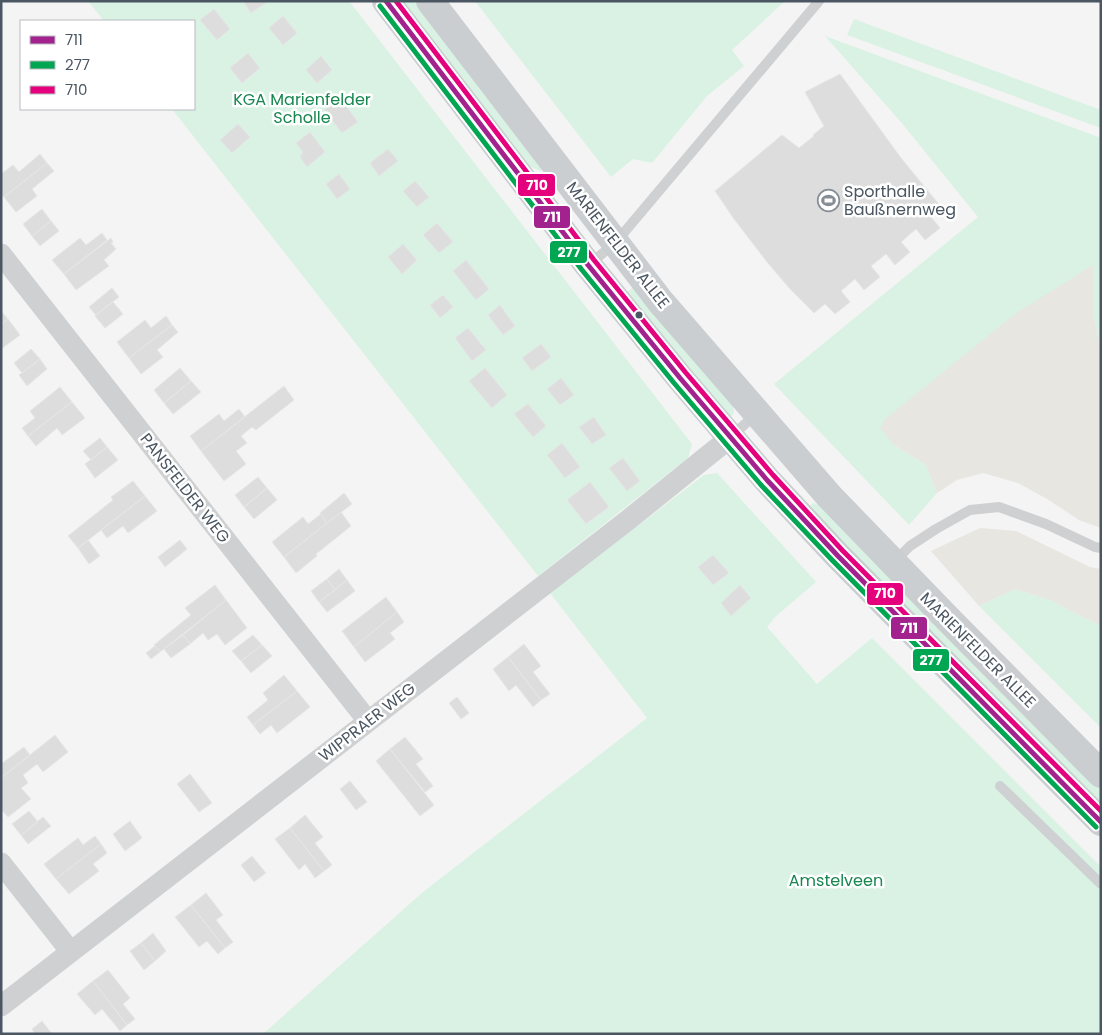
<svg xmlns="http://www.w3.org/2000/svg" width="1102" height="1035" viewBox="0 0 1102 1035" font-family="Poppins,sans-serif">
  <rect width="100%" height="100%" fill="#f4f4f4"/>
  <path fill="#d9f2e3" d="M88,1h261l343,443 -4,14 -150,118 -366,-467h22v-88h-90z
    M401,1h16l127,167 -4,3 -11,-5z
    M475,1h310l-53,49 12,16 -37,30 -55,67 -19,-4 -22,18z
    M854,19l247,91v18l-254,-93z
    M825,36l276,102v213l-8,-37v-48l-199,179 32,20 11,28 -28,32 -135,-141 204,-167 -78,-96z
    M637,284l96,120 1,9 -3,4h-2l-102,-125z
    M717,473l99,109 -41,35 -8,10 50,57 55,-46 229,229v167h-838l160,-142 224,-174 -97,-125 154,-118z
    M813,503l8,2 280,282v16l-223,-224 -68,-73z
    M1015,589l35,11 51,26v102l-122,-122z"/>
  <path fill="#e7e6e1" d="M1093,265v49l8,37v177l-22,-8 -32,-21 -29,-16 -35,-10 -26,7 -20,13 -11,-28 -32,-20 -14,-17 4,-8 131,-106z
    M980,528l36,3 74,36 11,2v57l-51,-26 -35,-11 -36,17 -48,-55z"/>
  <path fill="#ddddde" stroke="#e5e6e7" d="M243,1h22l1,2 -15,10z
    M214,9l16,20 -13,11 -17,-20z
    M283,16l14,17 -14,12 -14,-17z
    M248,53l12,15 -18,15 -12,-15z
    M321,56l11,14 -15,13 -11,-13z
    M840,74l61,84 41,50 -11,9 9,11 -15,12 -9,-11 -15,13 9,10 -15,13 -9,-11 -15,12 9,11 -16,13 -9,-11 -14,12 9,11 -15,12 -10,-10 -11,9 -24,-24 -23,-27 -33,-43 -19,-28 67,-56 17,13 15,-12 -1,-1 11,-9 -19,-34z
    M340,98l18,24 -16,11 -18,-23z
    M238,124l12,13 -18,16 -12,-13z
    M310,132l15,20 -18,15 -7,-10 3,-5 -7,-9z
    M388,149l10,12 -19,15 -9,-13z
    M40,154l7,9 -43,34 -3,-3v-20l12,-9 6,7z
    M47,163l7,8 -22,18 5,7 -21,16 -12,-15z
    M339,174l11,15 -13,10 -11,-15z
    M415,181l14,16 -12,10 -14,-16z
    M42,209l9,12 -19,15 -9,-12z
    M51,221l8,10 -19,15 -8,-10z
    M437,223l16,19 -14,11 -16,-18z
    M102,233l5,7 -43,34 -12,-14 28,-22 6,7z
    M111,238l2,4 -2,1 5,6 -12,11 5,6 -33,24 -12,-16z
    M403,244l14,16 -15,14 -14,-17z
    M466,260l23,29 -13,11 -23,-29z
    M112,288l7,9 -23,18 -7,-8z
    M443,295l10,12 -13,11 -10,-13z
    M113,302l10,12 -18,14 -10,-12z
    M500,305l15,21 -12,9 -15,-20z
    M1,311l7,8 -7,5z
    M166,316l6,9 -43,33 -12,-16 28,-22 6,8z
    M8,319l12,16 -19,14v-25z
    M172,325l6,7 -21,18 6,7 -22,17 -12,-16z
    M468,328l18,22 -14,11 -17,-23z
    M541,344l10,13 -19,14 -10,-13z
    M31,349l9,10 -18,14 -8,-10z
    M40,359l7,10 -20,17 -8,-11z
    M180,368l11,13 -27,22 -10,-13z
    M485,368l22,27 -15,13 -23,-27z
    M561,378l13,17 -14,10 -13,-16z
    M191,381l10,11 -28,22 -9,-11z
    M284,386l10,14 -38,30 -4,-3 -11,9 6,7 -11,8 10,13 -22,17 -23,-30z
    M60,387l12,15 -44,34 -6,-8 13,-10 -5,-7z
    M72,402l13,16 -23,17 -5,-7 -21,18 -8,-10z
    M528,404l18,22 -13,11 -19,-23z
    M239,409l6,8 -44,34 -11,-15 29,-22 5,7z
    M594,417l12,18 -14,9 -13,-17z
    M100,438l7,9 -16,13 -8,-9z
    M562,443l18,24 -15,11 -18,-23z
    M107,447l11,13 -23,18 -10,-14z
    M623,458l17,23 -13,10 -18,-23z
    M258,477l9,11 -23,19 -9,-12z
    M133,481l12,15 -67,52 -10,-12 45,-36 -2,-3z
    M590,482l19,25 -23,17 -19,-24z
    M267,488l10,12 -23,19 -10,-12z
    M344,493l8,11 -25,19 -7,-10z
    M145,496l12,15 -29,22 -5,-7 -16,12 -6,-8z
    M341,512l10,14 -35,28 1,2 -21,17 -12,-16z
    M321,514l6,9 -43,34 -12,-15 31,-25 5,7z
    M88,540l12,16 -11,8 -11,-16z
    M180,540l7,9 -22,18 -7,-10z
    M713,555l16,18 -16,12 -15,-18z
    M339,569l8,11 -12,10 -8,-11z
    M327,579l8,11 -16,12 -8,-11z
    M347,580l8,11 -28,21 -8,-10z
    M215,585l11,15 -66,52 -6,-7 37,-30 -6,-7z
    M740,585l11,13 -20,18 -10,-13z
    M386,597l11,15 -43,35 -12,-16z
    M226,600l21,28 -22,17 -8,-11 -9,6 -5,-7 -13,11 -7,-9z
    M397,612l7,10 -14,11 5,6 -30,23 -11,-15z
    M183,635l7,9 -19,14 -7,-9z
    M253,635l9,10 -21,16 -9,-10z
    M524,644l17,22 -8,6 17,22 -9,6 -33,-43z
    M262,645l10,11 -21,17 -10,-12z
    M155,646l5,6 -9,7 -5,-6z
    M508,657l33,43 -8,7 -17,-22 -7,6 -16,-22z
    M284,675l13,16 -44,34 -6,-8 21,-17 -5,-7z
    M297,691l13,16 -33,26 -6,-8 -11,9 -7,-9z
    M457,697l12,16 -8,6 -12,-16z
    M55,735l13,17 -25,20 -6,-8 -14,11 5,8 -7,5 10,11 -23,18 -7,-8v-31z
    M405,737l18,22 -7,5 17,22 -8,6 -35,-43z
    M24,747l6,8 -29,23v-14z
    M390,749l44,56 -14,11 -44,-55z
    M190,774l22,29 -13,9 -22,-28z
    M350,781l17,21 -11,8 -16,-21z
    M29,811l9,11 -17,13 -9,-11z
    M305,815l18,22 -8,6 17,22 -8,6 -34,-43z
    M43,817l8,9 -23,18 -7,-9z
    M130,821l12,17 -17,13 -12,-17z
    M290,828l34,43 -9,7 -10,-14 -6,6 -24,-31z
    M95,836l6,8 -45,35 -12,-15 34,-26 5,7z
    M101,844l6,9 -14,11 6,7 -30,23 -13,-15z
    M252,856l14,17 -12,9 -13,-17z
    M206,893l17,22 -7,5 17,22 -8,6 -34,-43z
    M191,905l34,43 -7,6 -11,-13 -8,6 -24,-30z
    M153,933l13,18 -11,10 -14,-18z
    M141,943l14,18 -11,9 -14,-19z
    M108,970l22,28 -7,6 12,15 -8,6 -34,-44z
    M93,981l34,44 -7,6 -18,-22 -7,6 -18,-21z
    M42,1021l10,13h-17l-3,-5z"/>
  <g fill="none" stroke-linecap="round" stroke-linejoin="round">
    <path stroke="#ced0d2" stroke-width="10" d="M590,264l26,-22 203,-241
      M732,436l24,-22
      M894,562l16,-16 26,-17 34,-19 29,-3 47,17 49,23 6,1
      M1000,786l101,98"/>
    <path stroke="#ced0d2" stroke-width="21" d="M1,254l367,467
      M1,863l70,89
      M1,1006l627,-486 103,-83"/>
    <path stroke="#caced1" stroke-width="28" d="M386,1l202,264 92,113 87,102 71,76 263,266
      M430,1l230,300 169,195 118,122 154,156"/>
    <defs>
      <path id="bus-1" d="M386,1l202,264 92,113 87,102 71,76 263,266"/>
      <path id="bus-2" d="M380,6l202,264 92,113 87,102 72,76 263,266"/>
      <path id="bus-3" d="M396,1l198,259 92,113 87,102 70,76 258,260"/>
    </defs>
    <use href="#bus-1" stroke="#fff" stroke-width="9"/>
    <use href="#bus-2" stroke="#fff" stroke-width="9"/>
    <use href="#bus-3" stroke="#fff" stroke-width="9"/>
    <use href="#bus-1" stroke="#a2238e" stroke-width="5"/>
    <use href="#bus-2" stroke="#00a651" stroke-width="5"/>
    <use href="#bus-3" stroke="#e5007d" stroke-width="5"/>
  </g>
  <defs>
    <symbol id="stadium-ring" viewBox="-11 -11 22 22"><circle r="9.5" fill="#fff" stroke="#868d94" stroke-width="1.5"/><path d="M0-5a6.5 5 0 1 0 0 10a6.5 5 0 1 0 0-10ZM-3.5-1.8h7v3.6h-7Z" fill="#868d94"/></symbol>
  </defs>
  <g fill-rule="evenodd">
    <use href="#stadium-ring" x="816" y="188" width="25" height="25"/>
  </g>
  <circle fill="#4a5661" stroke="#fff" stroke-width="2" cx="639" cy="315" r="4.5"/>
  <g text-anchor="middle" dominant-baseline="central" stroke-width="5" stroke-linejoin="round" paint-order="stroke">
    <g font-size="16" fill="#17864f" stroke="#fff">
      <text x="302" y="99">KGA Marienfelder<tspan x="302" dy="18">Scholle</tspan></text>
      <text x="836" y="880">Amstelveen</text>
    </g>
    <g font-size="16" fill="#4a5661" stroke="#fff" text-anchor="start">
      <text x="844" y="191">Sporthalle<tspan x="844" dy="18">Baußnernweg</tspan></text>
    </g>
    <g font-size="16" fill="#4a5661" stroke="#fff">
      <text transform="translate(618 245) rotate(52)">MARIENFELDER ALLEE</text>
      <text transform="translate(185 488) rotate(52)">PANSFELDER WEG</text>
      <text transform="translate(978 650) rotate(45)">MARIENFELDER ALLEE</text>
      <text transform="translate(367 722) rotate(-38)">WIPPRAER WEG</text>
    </g>
  </g>
  <g stroke="#fff" stroke-width="2">
    <rect x="517" y="173" width="39" height="24" rx="5" fill="#e5007d"/>
    <rect x="533" y="205" width="38" height="24" rx="5" fill="#a2238e"/>
    <rect x="549" y="240" width="39" height="24" rx="5" fill="#00a651"/>
    <rect x="866" y="582" width="38" height="24" rx="5" fill="#e5007d"/>
    <rect x="890" y="616" width="38" height="24" rx="5" fill="#a2238e"/>
    <rect x="912" y="648" width="38" height="24" rx="5" fill="#00a651"/>
  </g>
  <g font-size="14" text-anchor="middle" font-weight="bold" fill="#fff">
    <text x="537" y="190">710</text>
    <text x="552" y="222">711</text>
    <text x="569" y="257">277</text>
    <text x="885" y="598">710</text>
    <text x="909" y="633">711</text>
    <text x="931" y="665">277</text>
  </g>
  <rect width="1102" height="1035" fill="none" stroke="#4a5661" stroke-width="5"/>
  <rect x="20" y="20" width="175" height="90" fill="#ffffff" stroke="#b7bbc0"/>
  <rect x="30" y="36" width="25" height="8" fill="#a2238e" stroke="#b7bbc0"/>
  <text x="65" y="45" font-size="15" fill="#4a5661">711</text>
  <rect x="30" y="61" width="25" height="8" fill="#00a651" stroke="#b7bbc0"/>
  <text x="65" y="70" font-size="15" fill="#4a5661">277</text>
  <rect x="30" y="86" width="25" height="8" fill="#e5007d" stroke="#b7bbc0"/>
  <text x="65" y="95" font-size="15" fill="#4a5661">710</text>
</svg>
